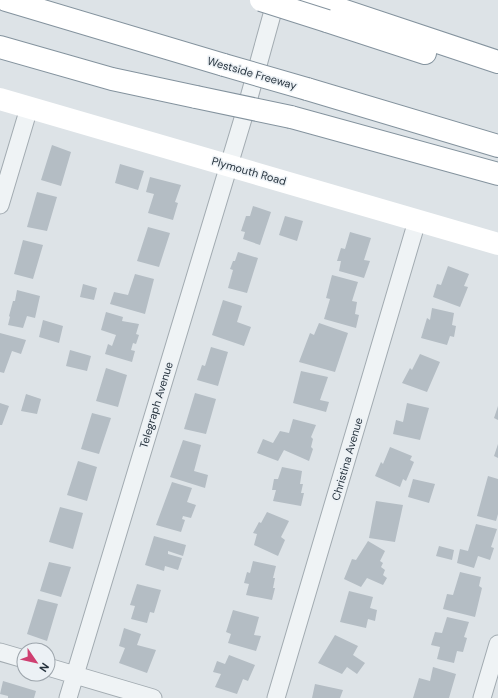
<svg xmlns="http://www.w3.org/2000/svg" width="498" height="698" viewBox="0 0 498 698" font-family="'DM Sans',sans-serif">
  <rect width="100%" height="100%" fill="#dde3e7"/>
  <path fill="#b4bdc4" d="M52,145l19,7 -10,34 -20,-6z
    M120,164l24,7 -6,19 -23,-7z
    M150,177l31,8 -6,17 3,1 -5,17 -25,-7 6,-19 -8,-2z
    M37,192l20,5 -10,34 -20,-4z
    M253,206l18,6 -11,33 -17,-6 2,-7 -4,-1 5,-15h4z
    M285,216l18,5 -6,20 -18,-6z
    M148,227l22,6 -11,34 -22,-6z
    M350,232l21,6 -7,22 6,1 -6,17 -25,-7 2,-10h-4l4,-13 4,1z
    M23,240l20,5 -10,34 -19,-5z
    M238,252l20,6 -11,35 -19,-5 5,-18 -3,-1 3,-8h2z
    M448,266l21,8 -5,12 4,1 -8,20 -27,-10 4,-13 4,1z
    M135,274l19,5 -9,35 -35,-10 4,-12 14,3z
    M332,275l26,7 -6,19 5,1 -2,12 4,1 -3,13 -32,-9 6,-20 -4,-1z
    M83,284l14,4 -3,12 -14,-3z
    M17,290l23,6 -5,22 -8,-2 -4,12 -15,-3 2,-8 -1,-1 4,-15h2z
    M223,300l19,6 -5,16 14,5 -7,19 -32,-11z
    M432,308l22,5 -2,12 4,1 -2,11 -4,-1 -3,9 -26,-7 6,-20 3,2z
    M106,312l17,5 -1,4 17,3 -3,10 3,1 -3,9 -3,-1 -2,7 4,1 -3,11 -27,-8 3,-10 4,2 4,-11 -15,-5z
    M43,320l20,6 -4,17 -20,-6z
    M319,323l29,10 -13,39 -36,-10 11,-29 4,2z
    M0,333l26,7 -5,14 -9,-3 -8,22 -4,-1z
    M211,347l17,5 -10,34 -21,-6 5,-15 3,1z
    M70,350l21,6 -4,15 -21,-5z
    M420,354l20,8 -13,30 -25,-9 8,-15 2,2z
    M106,368l21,7 -9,32 -22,-6z
    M301,371l27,6 -8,23 9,2 -3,10 -33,-9z
    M195,393l21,6 -10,35 -22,-5z
    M26,394l15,5 -4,15 -16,-3z
    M0,403l9,3 -7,19h-2z
    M407,403l22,5 -9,32 -27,-6 3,-14 7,2z
    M498,406v14l-4,-2z
    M92,413l19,5 -12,36 -18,-5z
    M293,419l23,6 -5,12 2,2 -2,8 2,2 -4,12 -25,-11 -6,11 -21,-8 6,-14 10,4 7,-12 9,2z
    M183,440l18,5 -7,26 14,4 -3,13 -35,-11z
    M498,444v14l-4,-2z
    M390,447l22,9 -2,4 4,2 -8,19 -3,-2 -3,8 -25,-11 6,-14 2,2z
    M78,461l19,6 -10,34 -20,-6z
    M282,467l20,4 -2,13h3l-2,9h3l-3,13 -28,-5 3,-11h-4l2,-11h4z
    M488,476l10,3v35l-2,7 -19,-5z
    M413,479l22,5 -6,19 -21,-6z
    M172,482l20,6 -5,14 9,3 -5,13 -8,-2 -1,3 3,1 -4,12 -25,-7z
    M376,501l27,4 -8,37 -26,-4z
    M60,507l23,6 -10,36 -24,-7z
    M267,512l22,9 -8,16 4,3 -7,16 -24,-11 3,-11 -4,-1 6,-11 2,1z
    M476,524l21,5 -6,18 3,1 -4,12 -12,-4 -4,12 -17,-5 3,-14 8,2z
    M154,536l32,9 -3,11 -15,-5v3l14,4 -4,12 -13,-4 -1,5 -19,-6z
    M368,541l17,10 -5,10 3,2 -2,4 4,3 -2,5 4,3 -4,7 -16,-7 -6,9 -17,-8 8,-20 4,1z
    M439,546l15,4 -2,10 -16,-4z
    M253,561l23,5 -3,12h2l-2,10h2l-3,12 -26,-5 3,-11 -5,-1 3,-11 3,1z
    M49,562l22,5 -10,30 -21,-6z
    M460,572l21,5 -2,9 3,2 -7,29 -32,-8 4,-15 6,1z
    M137,584l24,6 -7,23 -4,-1 -3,11 -16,-4 4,-13 -5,-1z
    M349,591l24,6 -3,11 7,2 -2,11 -7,-2 -2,9 -26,-6z
    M38,599l20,5 -11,37 -20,-7z
    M233,610l26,7 -5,18 7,1 -5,15 -28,-8 3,-9 -5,-2z
    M447,617l22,5 -5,15 3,1 -4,14 -6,-1 -3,12 -17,-4 3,-12 -9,-2 4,-13 7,1z
    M124,628l17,6 -4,11 19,5 -9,23 -28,-10 6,-15 -6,-2z
    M335,635l23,11 -5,9 12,8 -8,11 -10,-7 -5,7 -24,-11z
    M229,655l26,10 -7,16 -5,-2 -6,15 -22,-7 6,-13 -8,-2 4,-11 8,3z
    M433,667l23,7 -7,24h-36l6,-20 11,3z
    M3,681l33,10 -2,7h-26v-2l-8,-2z
    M315,684l28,6 -3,8h-28z"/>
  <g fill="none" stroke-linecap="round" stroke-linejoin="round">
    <defs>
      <path id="street" d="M0,205l29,-97
        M0,652l24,7
        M48,667l105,31
        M68,698l177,-586 31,-112
        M276,698l141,-477
        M482,698l16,-54"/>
      <path id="highway" d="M6,0l218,65
        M312,0l186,62
        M327,21l98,32
        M0,47l112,32 84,18
        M307,89l191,57
        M291,117l207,57"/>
    </defs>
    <use href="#street" stroke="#a2abb1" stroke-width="19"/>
    <use href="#highway" stroke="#84939e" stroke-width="24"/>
    <use href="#street" stroke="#eff3f5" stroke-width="17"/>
    <path stroke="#fff" stroke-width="22" d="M0,99l498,145"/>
    <use href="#highway" stroke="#fff" stroke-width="22"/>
    <defs>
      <path id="highway-bridge" d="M261,0l66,21
        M224,65l83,24
        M196,97l95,20"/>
    </defs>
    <use href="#highway-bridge" stroke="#84939e" stroke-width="24" stroke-linecap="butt"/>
    <use href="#highway-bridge" stroke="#fff" stroke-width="22"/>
  </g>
  <g text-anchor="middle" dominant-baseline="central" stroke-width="3" stroke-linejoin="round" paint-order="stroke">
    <g font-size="11" fill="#26333e" stroke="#ecf1f5">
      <text transform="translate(252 73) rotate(16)">Westside Freeway</text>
      <text transform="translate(249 171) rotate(16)">Plymouth Road</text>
      <text transform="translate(156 405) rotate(-73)">Telegraph Avenue</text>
      <text transform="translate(347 459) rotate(-74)">Christina Avenue</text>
    </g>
  </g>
  <g transform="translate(36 662) rotate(124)"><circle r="19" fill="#ecf1f5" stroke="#9da5ac"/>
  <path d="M0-3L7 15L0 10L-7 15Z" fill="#cf3f71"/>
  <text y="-6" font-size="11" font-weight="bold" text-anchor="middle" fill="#26333e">N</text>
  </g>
</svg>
